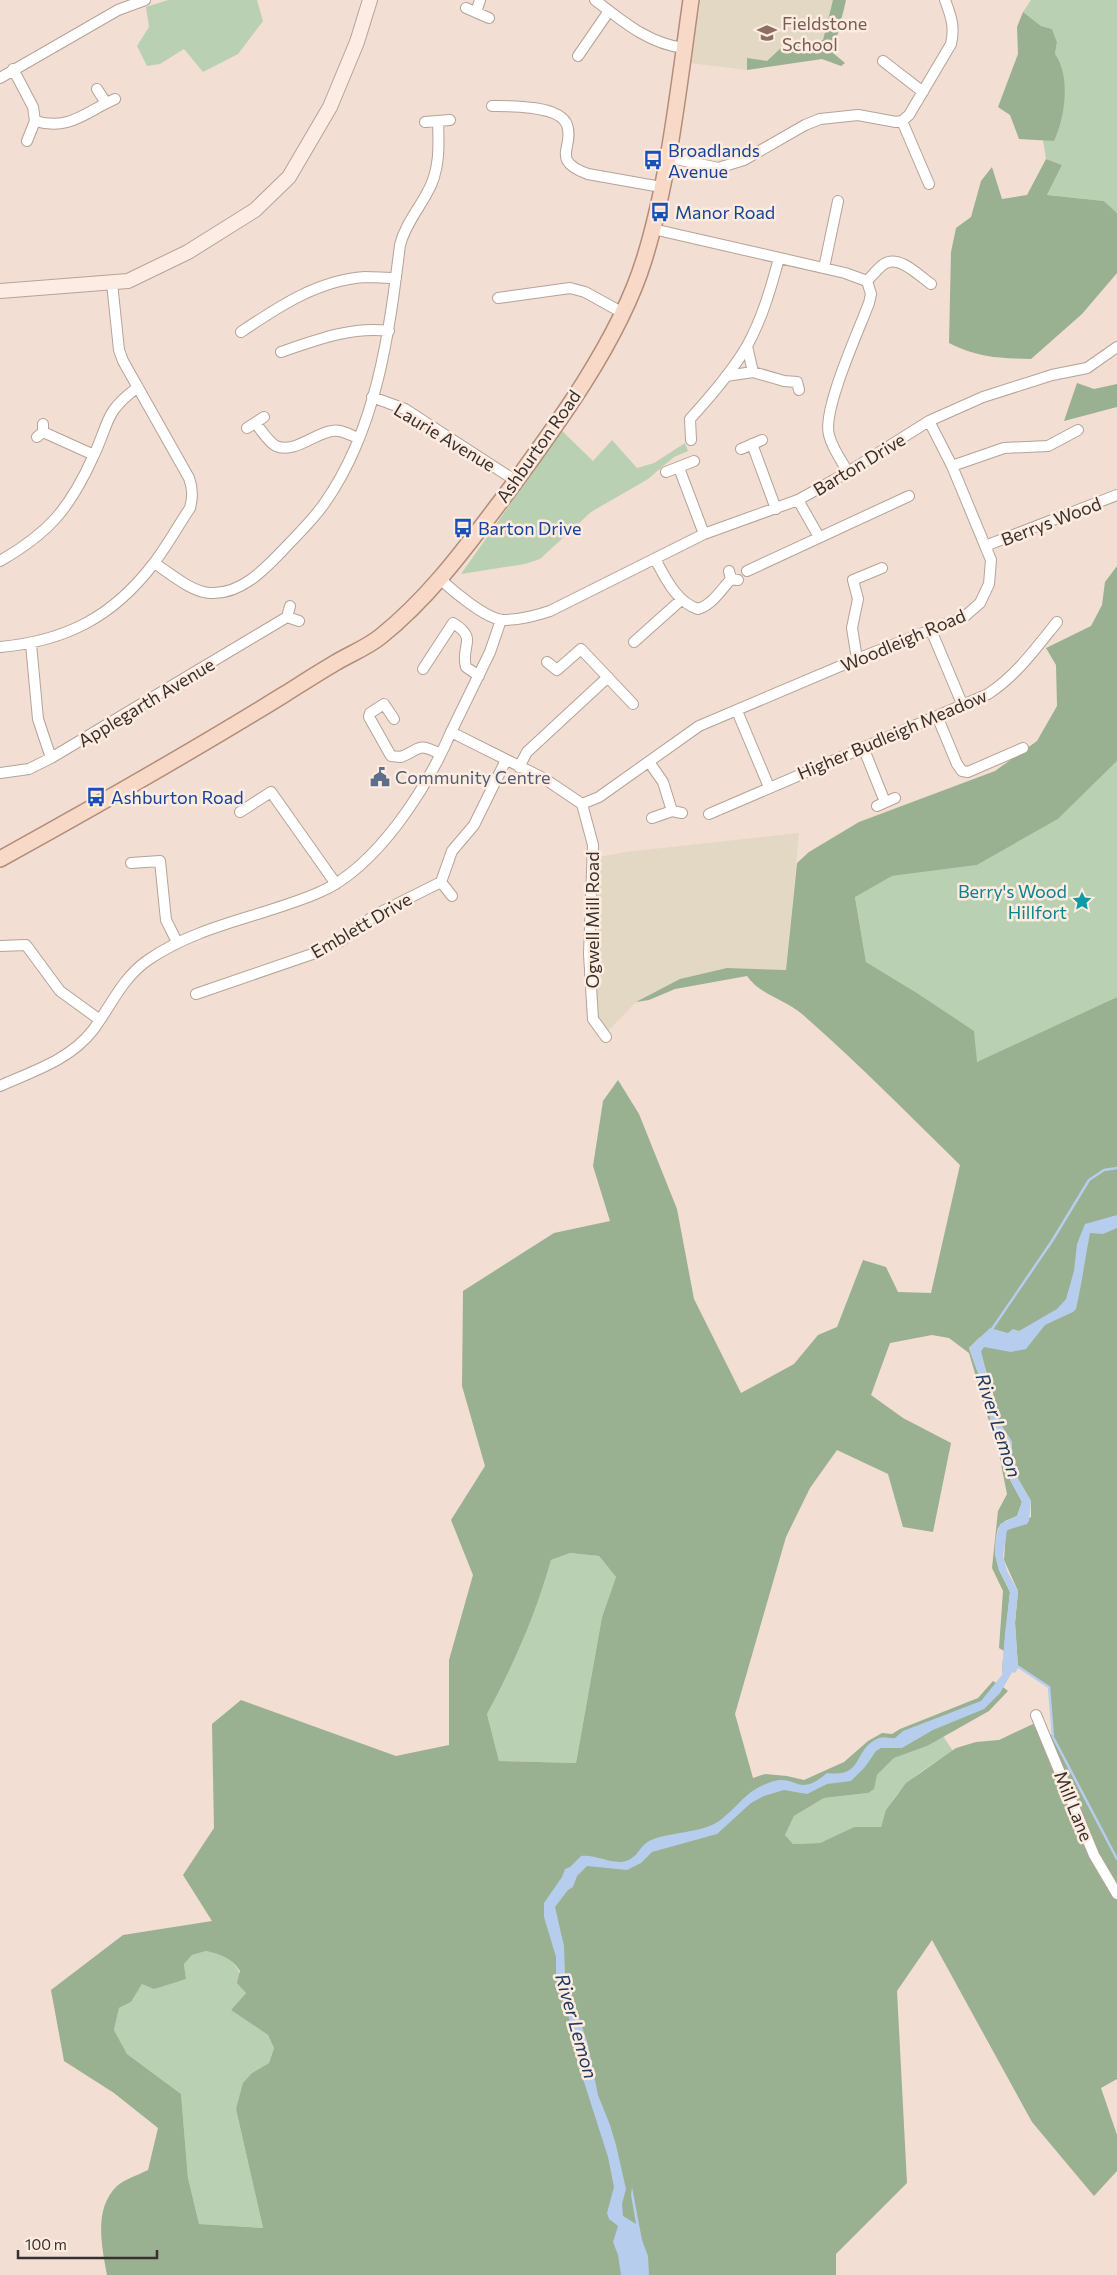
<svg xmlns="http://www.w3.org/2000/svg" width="1117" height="2275" viewBox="0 0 1117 2275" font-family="Commissioner,sans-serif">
  <rect width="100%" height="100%" fill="#f2ded3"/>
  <path fill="#e2d8c3" d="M701,0h145l-2,12 -22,47 -75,11 -57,-7z
    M799,833l-13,137 -59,-2 -91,34 -28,29 -11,-14 -5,-39 6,-29 -3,-18 3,-74 28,-5z"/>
  <path fill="#bad0b3" d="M168,0h89l6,21 -25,33 -35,18 -19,-23 -24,15 -13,2 -10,-20 12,-19 -3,-20z
    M1031,0h86v213l-13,-12 -57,-6 15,-30 -16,-6 -3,-19 11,1 1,-87 2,-12 -5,-13 -11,-3 -18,-14z
    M562,431l31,30 19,-21 25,28 17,-5 31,-20 3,8 -14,6 -26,22 -57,33 -51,47 -15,5 -64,10z
    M1117,761v236l-141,66 -3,-32 -56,-38 -51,-31 -11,-66 37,-20 85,-11 81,-46z
    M570,1553l29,3 17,21 -14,40 -26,146 -77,-2 -12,-47c27,-50 49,-100 64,-154z
    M943,1736l10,15c-34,22 -60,35 -72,76h-27l-34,16 -27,1 -8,-9 9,-19 30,-18 44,-5 9,-18 17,-17 33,-12z
    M206,1951c29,5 33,16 40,42l-15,17 37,25 6,13 -5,15 -17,10 -16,36 27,119 -64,-4 -11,-46 -7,-84 -54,-40 -13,-24 5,-22 12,-6 11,-18 44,-5 -2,-15 8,-9z"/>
  <path fill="#99b091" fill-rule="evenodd" d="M833,0h13l-13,53 12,10 -4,3 -19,-7 -75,11v-12l20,3 14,-13 28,-3 14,-5z
    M1023,12l18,14 11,3 5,13 -2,12c16,23 10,63 -1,87l-35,-2 -9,-24 -12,-8 20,-53 -1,-27z
    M1046,159l16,6 -15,30 57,6 13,12v60l-35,41 -51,45c-31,-1 -53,-1 -82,-16l2,-91 5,-24 15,-11 10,-36 11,-14 10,32 25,-4z
    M1077,383l17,6 23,-5v23l-53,14z
    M1117,566v195l-59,58 -81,46 -85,11 -37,21 11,65 51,31 57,38 3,31 140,-65v1082l-16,9 16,47v36l-23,25 -62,-74 -100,-182 -35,51 10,192 -71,71v21h-729c-5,-28 -14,-66 10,-89 8,-7 21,-11 31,-16l10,-42 -44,-35 -50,-32 -13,-71 72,-55 89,-14 -29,-46 31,-47 -2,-104 29,-24 155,56 53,-11v-85l24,-85 -22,-55 34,-54 -23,-80 1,-95 91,-58 56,-12 -17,-55 10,-65 15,-21 21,34 38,95 17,90 47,94 53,-29 24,-29 19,-8 26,-67 23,7 12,25 33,1 29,-128c-52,-51 -103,-103 -158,-151 -17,-15 -42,-19 -55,-38l-72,13 -26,11 -13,2 44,-23 47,-11 59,2 11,-107 12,-11 50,-30 136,-51 42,-30 20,-35 -1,-41 -10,-17 45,-22 11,-21 3,-23zM993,1330l-12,21v4l12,38 5,27 14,22 -1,18 2,10 18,31v16l-25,14 -2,29 14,31 -3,32 3,44 -3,6 4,-7 30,21 4,49 -20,-12 -34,16 -23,2 -20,6 -50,35 -20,27 -5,17h-27l-34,16 -27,1 -8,-9 9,-19 30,-18 44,-5 6,-4 3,-14 17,-17 33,-12 62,-35 19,-20 -5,-4 9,-15 -10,3v-6l8,-77 -11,-22 -4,-16 1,-17 2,-9 7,-7 12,-5 5,-14 -15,-28 -5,-32 -11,-17 -4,-27 -18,-50 10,-10zM932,1335l17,3 20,15 31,106 7,35 -9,17 -6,57 11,23 -4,57 5,3 -2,25 -6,7 -3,-2 -15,17 -78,31 -8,5 -10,-1 -14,8 -24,21 -40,18 -17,-4 -22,-2 -12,4 -18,-64 51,-177 24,-49 27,-38 51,24 15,53 30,5 18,-89 -48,-25 -32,-23 19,-52zM570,1553l29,3 17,21 -14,40 -26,146 -77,-2 -12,-47c27,-50 49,-100 64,-154zM206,1951c14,3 26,7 34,20l-3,12 9,10 -15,17 37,25 6,13 -5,15 -17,10 -9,10 -7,26 27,119 -64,-4 -11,-46 -7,-84 -54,-40 -13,-24 5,-22 12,-6 11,-18 12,5 32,-10 -2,-15 8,-9z"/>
  <path fill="#b6cded" d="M1117,1215v13l-14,6 -13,-1c-5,26 -8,50 -14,76l-3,3 -28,13 -19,24 -15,3 -27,-5 -3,4 17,69 14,22 -1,18 2,10 18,31 -2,20 -2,3 -20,6 -4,26 4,15 11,20 -3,32 3,44 -3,6 -3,-1 -12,21 -16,16 -51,21 -31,18h-21l-5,3 -11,16 -14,14 -24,3 -20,10 -23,-4 -20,6 -13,7 -34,31 -65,18 -11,11 -14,7 -40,-4 -10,10 -4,11 -5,3 -13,17 9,39 1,28 23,71 10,50 12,30 6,20 10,44 -4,15 1,12 13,8 -5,-29 1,-8 10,53 6,16 1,19h-28l-3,-20 -5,-13 5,-16 -9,-7 -2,-6 7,-26 -6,-30 -31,-97 -10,-52 -11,-31v-20l-12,-40v-14l18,-26 3,-8 5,-2 11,-11c15,-2 31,9 45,5 11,-3 14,-15 23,-20 18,-9 54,-8 70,-20 21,-15 24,-29 52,-39 26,-9 26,17 56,-9 38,5 25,-24 52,-35 6,-2 11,1 16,0l8,-7 78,-30 21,-26 3,-42 5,-41 -12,-25 -3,-13 1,-17 4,-13 17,-8 5,-14 -15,-28 -5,-32 -11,-17 -4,-27 -18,-50 21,-20 18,5 5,-4 6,2 38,-22 9,-10 8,-28 3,-27 8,-20z"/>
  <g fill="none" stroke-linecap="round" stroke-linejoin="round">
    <path stroke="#b6cded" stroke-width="2.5" d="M992,1329l60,-88 37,-61 15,-10 13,-2
      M1017,1666l32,21 4,50 64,122"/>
    <defs>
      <path id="street" d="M595,0c27,21 54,44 89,48
        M466,8l23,10
        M476,12l4,-12
        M578,56l31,-45
        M883,61l40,31
        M13,69l20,38 2,14c35,10 50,-9 80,-22
        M0,78l118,-68 27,-10
        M97,89l9,14
        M492,106c17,0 68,-1 75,19 8,22 -18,35 21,49l73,13
        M902,121l27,63
        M425,122l25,-2
        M27,141l8,-20
        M667,157l51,11 26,-8 61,-35 15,-6 38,-4 38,7 6,-1 7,-6 42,-71c4,-17 0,-28 -6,-44
        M653,229l192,44 22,8 4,13 -2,9c-10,27 -47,107 -40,132 3,13 12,25 19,37
        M824,268l14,-67
        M867,281c5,-5 11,-13 17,-17 15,-10 35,12 47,20
        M498,298l72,-10 15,4 38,21
        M241,332c37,-25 77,-52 124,-55 10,0 21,1 31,1
        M747,346l6,26 31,9 13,1 2,8
        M281,352c35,-12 71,-26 108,-21
        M726,376l27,-4
        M372,397l33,12 111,72
        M255,423c6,6 13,19 21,23 18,8 39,-13 56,-15 9,-2 18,4 26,7
        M247,428l17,-11
        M43,432l51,23
        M37,437l6,-5v-8
        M691,440l-1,-21c20,-22 42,-47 57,-73 15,-27 24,-58 32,-88
        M752,444l24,65
        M741,449l21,-9
        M952,466l52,-18 44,-2 30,-16
        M679,468l25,66
        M666,472l28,-11
        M798,500l21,37
        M985,546l132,-51
        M655,559c10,18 21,43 43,50 14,-4 23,-19 33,-30
        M0,561c49,-28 70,-53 93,-104 17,-35 10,-44 45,-70
        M154,563c16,10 37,29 56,30 30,2 54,-23 73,-43 14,-15 29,-29 41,-46 53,-75 65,-170 76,-259 5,-20 18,-35 27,-52 13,-22 12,-47 11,-72
        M729,571l2,8 7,1
        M747,571l162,-75
        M440,579c13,12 46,40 63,41 17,0 32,-4 47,-9l154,-77 94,-34 50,-28 81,-51 54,-24 69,-22 35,-7 30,-21
        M290,606l-3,11 12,4
        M501,620l-11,32 -39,80 94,47 37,25 11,41 -4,109 4,65 13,18
        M931,630l32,76
        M634,642l47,-42
        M31,644l7,75 13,39
        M0,647c66,-6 113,-30 154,-84 13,-17 24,-37 36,-55 3,-11 3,-19 -1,-30l-66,-117 -4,-11 -7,-67
        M857,659l-5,-31 6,-29 -5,-19 29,-12
        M547,662l10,8 24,-21 52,55
        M423,669l30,-46c26,16 7,22 13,44l13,9
        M737,711l32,76
        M937,716l20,48 5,7 6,1 55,-24
        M394,719l-10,-15 -14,9 -1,4 22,39 10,1c20,-8 16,-15 39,-3
        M863,747l22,55
        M649,762l14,20 9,29 -20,7
        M519,767l8,-15 81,-75
        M0,773l29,-4 22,-11 236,-141
        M582,804l17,-7 100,-71 158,-67 107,-42 16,-14 9,-19 2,-24 -39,-94 -23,-45
        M877,806l18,-8
        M672,811l10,2
        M240,812l31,-20 65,92
        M709,814l279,-120c28,-18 48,-46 69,-72
        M131,863l29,-2 6,59 11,22
        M441,882l11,14
        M0,946l26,-1 34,46 40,29
        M196,994l125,-43 20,-10 34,-26 66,-33 11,-31 22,-26 32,-65
        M0,1086c33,-15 70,-26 93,-56 18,-24 29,-52 55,-70 52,-36 115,-43 172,-68 57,-25 107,-104 131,-160
        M1036,1715l58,140 23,39"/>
      <path id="secondary" d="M0,291l128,-10 60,-29 67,-42 34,-33 41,-70 27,-65 13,-42"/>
      <path id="primary" d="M0,859c96,-53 191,-107 285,-165 16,-10 33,-21 50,-31 15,-9 31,-15 45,-26 50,-40 86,-90 124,-140 51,-69 115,-156 140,-237 25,-80 35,-176 47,-260"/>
    </defs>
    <use href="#street" stroke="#b5a398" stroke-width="12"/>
    <use href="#secondary" stroke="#b5a398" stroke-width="16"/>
    <use href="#primary" stroke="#b28d79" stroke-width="18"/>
    <use href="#street" stroke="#fff" stroke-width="10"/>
    <use href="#secondary" stroke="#fcece3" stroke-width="14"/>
    <use href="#primary" stroke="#f8d9c7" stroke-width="15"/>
  </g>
  <defs>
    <symbol id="school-bare" viewBox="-9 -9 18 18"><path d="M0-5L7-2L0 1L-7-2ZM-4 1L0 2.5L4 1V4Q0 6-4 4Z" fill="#8d6e63" stroke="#ffece0" stroke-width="2.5" paint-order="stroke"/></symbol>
    <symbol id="bus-bare" viewBox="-9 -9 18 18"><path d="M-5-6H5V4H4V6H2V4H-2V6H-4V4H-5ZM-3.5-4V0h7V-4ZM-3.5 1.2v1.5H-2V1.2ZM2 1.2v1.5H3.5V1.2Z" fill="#1a4fb4" stroke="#ffece0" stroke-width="2.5" paint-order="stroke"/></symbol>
    <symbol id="civic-bare" viewBox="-9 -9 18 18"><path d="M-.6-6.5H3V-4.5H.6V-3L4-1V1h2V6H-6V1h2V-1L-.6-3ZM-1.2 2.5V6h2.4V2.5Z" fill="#5c6f8a" stroke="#ffece0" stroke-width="2.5" paint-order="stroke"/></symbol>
    <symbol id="sight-bare" viewBox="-9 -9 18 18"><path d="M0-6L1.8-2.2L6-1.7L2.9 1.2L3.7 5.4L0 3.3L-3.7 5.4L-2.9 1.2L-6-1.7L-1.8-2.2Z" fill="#0f9aa8" stroke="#ffece0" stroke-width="2.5" paint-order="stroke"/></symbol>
  </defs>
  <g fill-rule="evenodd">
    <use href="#school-bare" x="753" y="19" width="28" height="28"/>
    <use href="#bus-bare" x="639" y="146" width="28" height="28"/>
    <use href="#bus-bare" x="646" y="198" width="28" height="28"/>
    <use href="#bus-bare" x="449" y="514" width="28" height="28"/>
    <use href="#civic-bare" x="366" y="763" width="28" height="28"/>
    <use href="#bus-bare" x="82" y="783" width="28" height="28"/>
    <use href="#sight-bare" x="1068" y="887" width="28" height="28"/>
  </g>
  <g text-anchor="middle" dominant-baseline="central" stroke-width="5" stroke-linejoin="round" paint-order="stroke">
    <g font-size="18" fill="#785e54" stroke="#ffece0" text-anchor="start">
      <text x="782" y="23">Fieldstone<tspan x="782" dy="21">School</tspan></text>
    </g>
    <g font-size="18" fill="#164399" stroke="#ffece0" text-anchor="start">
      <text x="668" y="150">Broadlands<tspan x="668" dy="21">Avenue</tspan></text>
      <text x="675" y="212">Manor Road</text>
      <text x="478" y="528">Barton Drive</text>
      <text x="111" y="797">Ashburton Road</text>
    </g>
    <g font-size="18" fill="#38302c" stroke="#ffece0">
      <text transform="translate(445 437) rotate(31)">Laurie Avenue</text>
      <text transform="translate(538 446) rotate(-55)">Ashburton Road</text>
      <text transform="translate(859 464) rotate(-31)">Barton Drive</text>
      <text transform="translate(1051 521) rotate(-21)">Berrys Wood</text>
      <text transform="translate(903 640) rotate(-23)">Woodleigh Road</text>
      <text transform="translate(146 702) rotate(-31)">Applegarth Avenue</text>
      <text transform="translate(892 734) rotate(-23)">Higher Budleigh Meadow</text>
      <text transform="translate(592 920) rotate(-90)">Ogwell Mill Road</text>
      <text transform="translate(361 925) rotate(-30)">Emblett Drive</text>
      <text transform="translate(1074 1806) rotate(68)">Mill Lane</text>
    </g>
    <g font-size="18" fill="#4e5e75" stroke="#ffece0" text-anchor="start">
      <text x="395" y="777">Community Centre</text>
    </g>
    <g font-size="18" fill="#0d838f" stroke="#ffece0" text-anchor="end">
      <text x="1067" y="891">Berry's Wood<tspan x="1067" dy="21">Hillfort</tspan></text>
    </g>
    <g font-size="19" font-style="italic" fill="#1c3a63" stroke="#ffece0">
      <text transform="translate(999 1425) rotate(72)">River Lemon</text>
      <text transform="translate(577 2026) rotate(74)">River Lemon</text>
    </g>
  </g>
  <path d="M18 2250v8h139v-8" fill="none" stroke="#38302c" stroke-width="2.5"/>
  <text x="25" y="2250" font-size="15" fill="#38302c" stroke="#ffece0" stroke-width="4" paint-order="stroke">100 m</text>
</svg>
